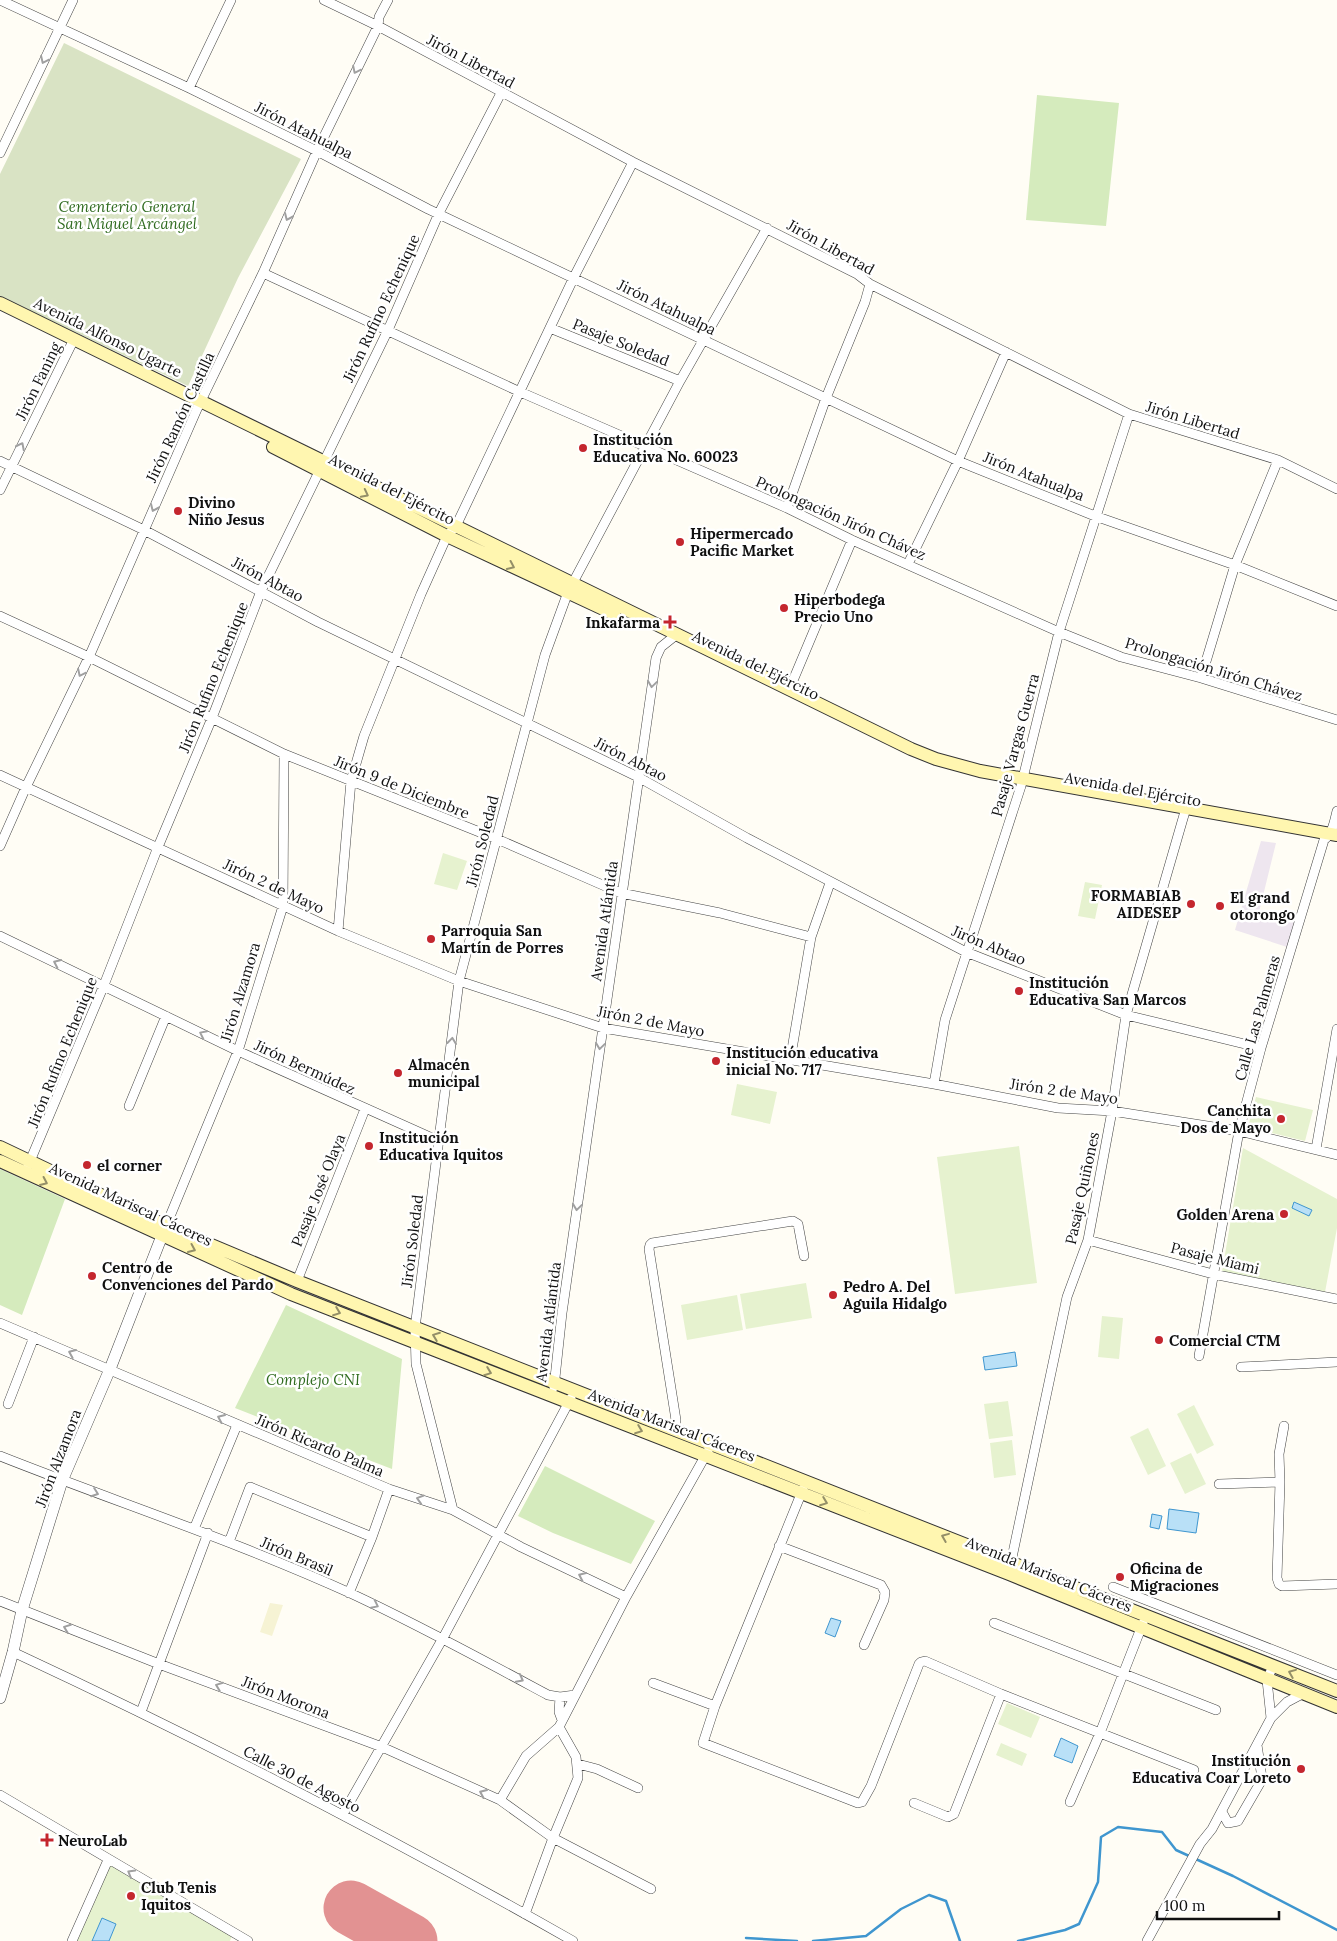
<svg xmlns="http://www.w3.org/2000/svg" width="1337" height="1941" viewBox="0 0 1337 1941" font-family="Lora,serif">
  <rect width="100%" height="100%" fill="#fffdf5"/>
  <path fill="#eee6ef" d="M1261,841l15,2 -17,69 35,10 -7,25 -52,-17z"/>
  <path fill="#f6f3d4" d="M270,1603l13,2 -11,31 -12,-4z"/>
  <path fill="#d5ebbd" d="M1037,95l82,8 -13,123 -80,-6z
    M0,1169l65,30 -43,116 -22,-10z
    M286,1305l116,54 -10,110 -157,-61z
    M545,1466l110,55 -24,43 -78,-31 -35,-17z"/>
  <path fill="#d9e3c4" d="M64,43l237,116 -63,119 -50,108 -188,-90v-122z"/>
  <path fill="#e6f2cf" d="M443,853l24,8 -10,29 -23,-6z
    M1085,882l17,3 -7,34 -17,-3z
    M737,1084l40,8 -7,32 -39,-9z
    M1256,1097l57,13 -8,31 -57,-14z
    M1019,1146l18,137 -82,11 -18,-137z
    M1243,1148l94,51v29l-12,64 -103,-20z
    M806,1283l6,35 -66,11 -6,-35z
    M737,1295l6,35 -56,10 -6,-35z
    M1102,1316l21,2 -4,41 -21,-2z
    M1008,1401l5,35 -24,3 -5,-35z
    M1194,1405l20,40 -17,9 -20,-40z
    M1148,1428l18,38 -18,9 -18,-38z
    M1012,1440l4,35 -22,3 -4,-35z
    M1191,1453l15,31 -21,10 -15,-31z
    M1007,1703l33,14 -9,21 -33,-14z
    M1001,1743l26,11 -5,12 -26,-11z
    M108,1860l125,73 -3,8h-158z"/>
  <path fill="#b9e0f7" stroke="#3f96cf" d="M1294,1202l18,8 -3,6 -17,-8z
    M1015,1352l2,14 -32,4 -2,-13z
    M1169,1509l30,4 -3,20 -29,-4z
    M1152,1514l10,2 -3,13 -9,-2z
    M831,1618l10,3 -6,16 -10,-4z
    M1061,1738l17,8 -6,17 -18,-7z
    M102,1918l14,6 -7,17h-17z"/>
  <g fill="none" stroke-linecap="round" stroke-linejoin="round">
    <path stroke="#3f96cf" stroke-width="2.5" d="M746,1938l51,3
      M813,1941l53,-5 35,-27 28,-14 17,6 14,40
      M1018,1941l47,-11 14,-6 19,-42 3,-45 17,-10 44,5 14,18 57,26 104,54"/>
    <path stroke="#e29292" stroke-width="55" d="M351,1908l59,33"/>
    <defs>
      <path id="minor" d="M0,0l189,88 128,63 111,58 530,252 137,55 140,49 102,41
        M324,0l54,26 255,136 224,112 13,10 259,130 149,46 59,29
        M189,88l42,-88
        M0,153l73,-153
        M263,273l255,118 269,117 65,32 207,92 62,25 80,21 136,42
        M550,328l130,53
        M0,461l144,69 174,92 320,155 109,61 219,114 160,63 135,33
        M0,490l74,-151
        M787,508l39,-110 39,-96 5,-18
        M908,564l50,-103 48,-109
        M0,616l89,41 195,97 213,85 124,54 99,20 91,24
        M1201,678l34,-113 43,-105
        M789,690l63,-150
        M0,775l338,156 121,50 144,47 331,56 124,24 54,3 127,20 98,24
        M0,846l26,-59 63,-130 108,-248 66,-136 54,-122 61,-125 1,-9 9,-17
        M338,931l13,-150 13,-45 57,-142 26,-58 9,-10 118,-249 59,-115
        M0,936l238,115 201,90
        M790,1061l21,-124 19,-54
        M934,1084l11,-64 76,-234 38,-154 70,-218
        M129,1106l37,-90
        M1316,1149l21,-120
        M28,1166l76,-181 54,-138 54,-129 49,-127 127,-261 51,-117 62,-120
        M166,1226l72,-175 45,-145 1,-152
        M1088,1240l125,34 124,25
        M297,1281l68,-172
        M0,1323l389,166 64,21 68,37 105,50
        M1199,1356l40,-225 22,-83 63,-208c9,-8 10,-17 13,-29
        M1241,1367l96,-5
        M554,1387l8,-74 94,-655 5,-11 15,-12
        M8,1404l26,-67
        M1284,1426l-5,28 1,28 -3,96 2,6 3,2 55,-2
        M674,1430l2,-10 -27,-171 1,-4 2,-2 141,-22 5,3 6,32
        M0,1456c116,46 236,85 350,137 67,31 133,67 198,102l12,2 15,-2
        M1219,1484l61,-2
        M803,1489l-88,217 -12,37 155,60 4,-1 9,-16 48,-122 2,-2 4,-1 76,33 193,76
        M453,1510l-37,-146 -1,-36 44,-347 86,-326 23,-63 112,-211 87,-153
        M194,1529l43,-104
        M229,1542l21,-55 122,50
        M779,1546l102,39 4,7 -1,8 -20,45
        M1010,1567l57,-270 21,-57 24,-129 14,-96 60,-207
        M1113,1587l224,88
        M349,1593l23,-56 17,-48
        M0,1601l159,63 223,83 118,53 53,38 98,51
        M994,1623l222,87
        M13,1652c191,89 377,185 560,289
        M653,1683l62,23
        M560,1697l-1,15 3,8
        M141,1712l67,-179
        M1271,1718l-4,-38 6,-14
        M578,1764l19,5 41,19
        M0,1795l248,146
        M500,1800l26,-44 33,-29
        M1070,1802l30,-69 43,-110
        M914,1803l34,14 6,-3 47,-120
        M1222,1812l6,11 10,-2 22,-38 2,-5 -5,-33
        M343,1814l100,-176 128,-240
        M525,1914l28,-76 25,-60 -2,-21 -17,-30 67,-130 82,-146
        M72,1941l36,-81
        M1147,1941l53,-97 12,-15 59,-111 16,-16 15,-8"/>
      <path id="tertiary" d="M0,1698l13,-46 9,-42 40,-129 48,-112 55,-141"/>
      <path id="secondary" d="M0,303l911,446 25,10 44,12 357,64
        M273,447l174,89 167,78
        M0,1147l166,79 131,55 1040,410
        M0,1161l291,133 718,280 328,133"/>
    </defs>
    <use href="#minor" stroke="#444" stroke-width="10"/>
    <use href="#tertiary" stroke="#444" stroke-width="12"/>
    <use href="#secondary" stroke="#333" stroke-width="14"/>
    <use href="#minor" stroke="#fff" stroke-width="9"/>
    <use href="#tertiary" stroke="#fff" stroke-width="11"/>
    <use href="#secondary" stroke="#fff6b0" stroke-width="12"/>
  </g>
  <defs><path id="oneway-chevron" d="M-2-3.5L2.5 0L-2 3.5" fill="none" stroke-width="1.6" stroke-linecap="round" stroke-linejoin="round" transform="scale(1.25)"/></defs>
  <g stroke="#a0a0a0">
    <use href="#oneway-chevron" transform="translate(44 60) rotate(115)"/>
    <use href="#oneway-chevron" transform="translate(356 70) rotate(116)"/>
    <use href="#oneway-chevron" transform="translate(288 217) rotate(114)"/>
    <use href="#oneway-chevron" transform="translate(21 446) rotate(-63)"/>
    <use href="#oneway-chevron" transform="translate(154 508) rotate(114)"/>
    <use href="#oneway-chevron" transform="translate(81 673) rotate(116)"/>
    <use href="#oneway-chevron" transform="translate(652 684) rotate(98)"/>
    <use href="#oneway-chevron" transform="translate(57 963) rotate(-155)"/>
    <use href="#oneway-chevron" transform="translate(203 1034) rotate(-154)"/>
    <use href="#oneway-chevron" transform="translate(452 1041) rotate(-83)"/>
    <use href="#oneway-chevron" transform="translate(600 1046) rotate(98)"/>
    <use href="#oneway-chevron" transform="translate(577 1207) rotate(98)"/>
    <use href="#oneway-chevron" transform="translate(72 1353) rotate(-157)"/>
    <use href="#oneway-chevron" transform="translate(221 1418) rotate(-156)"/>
    <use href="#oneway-chevron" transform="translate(95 1493) rotate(20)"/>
    <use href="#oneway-chevron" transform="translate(420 1499) rotate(-163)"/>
    <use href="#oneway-chevron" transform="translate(582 1576) rotate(-155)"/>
    <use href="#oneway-chevron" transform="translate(375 1605) rotate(26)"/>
    <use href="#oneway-chevron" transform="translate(67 1628) rotate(-159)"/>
    <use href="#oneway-chevron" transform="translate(520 1679) rotate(28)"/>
    <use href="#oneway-chevron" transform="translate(219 1686) rotate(-159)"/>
    <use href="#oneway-chevron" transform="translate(483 1793) rotate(-156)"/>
    <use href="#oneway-chevron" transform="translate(131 1873) rotate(-150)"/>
  </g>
  <g stroke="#948f68">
    <use href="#oneway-chevron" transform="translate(365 494) rotate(27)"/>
    <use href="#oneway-chevron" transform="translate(511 566) rotate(25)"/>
    <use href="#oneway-chevron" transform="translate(44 1182) rotate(25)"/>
    <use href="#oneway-chevron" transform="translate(192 1249) rotate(24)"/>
    <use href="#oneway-chevron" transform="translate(337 1312) rotate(21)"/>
    <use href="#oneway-chevron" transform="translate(436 1336) rotate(-159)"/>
    <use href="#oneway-chevron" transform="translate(488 1372) rotate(21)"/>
    <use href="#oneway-chevron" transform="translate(639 1430) rotate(21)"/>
    <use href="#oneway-chevron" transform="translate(824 1502) rotate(21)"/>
    <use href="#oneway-chevron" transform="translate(945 1537) rotate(-158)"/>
    <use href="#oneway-chevron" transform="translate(1292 1673) rotate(-158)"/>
  </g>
  <g fill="#c4262e" stroke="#fff" stroke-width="2">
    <circle cx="583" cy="448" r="5"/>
    <circle cx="178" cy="511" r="5"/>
    <circle cx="680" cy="542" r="5"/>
    <circle cx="784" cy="608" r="5"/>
    <path d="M667.5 614.5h5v5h5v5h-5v5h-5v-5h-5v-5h5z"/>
    <circle cx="1191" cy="904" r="5"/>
    <circle cx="1220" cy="906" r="5"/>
    <circle cx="431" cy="939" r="5"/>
    <circle cx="1019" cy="991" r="5"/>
    <circle cx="716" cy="1061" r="5"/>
    <circle cx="398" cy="1073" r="5"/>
    <circle cx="1281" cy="1119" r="5"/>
    <circle cx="369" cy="1146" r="5"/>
    <circle cx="87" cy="1165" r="5"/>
    <circle cx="1284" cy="1214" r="5"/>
    <circle cx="92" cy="1276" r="5"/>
    <circle cx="833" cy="1295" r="5"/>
    <circle cx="1159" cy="1340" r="5"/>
    <circle cx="1120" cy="1577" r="5"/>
    <circle cx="1301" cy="1769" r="5"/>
    <path d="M44.5 1832.5h5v5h5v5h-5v5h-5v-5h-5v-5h5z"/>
    <circle cx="131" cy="1896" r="5"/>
  </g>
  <g text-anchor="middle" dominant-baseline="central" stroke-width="5" stroke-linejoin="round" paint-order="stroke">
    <g font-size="15" fill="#111" stroke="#fff">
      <text transform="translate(471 61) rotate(28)">Jirón Libertad</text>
      <text transform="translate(304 130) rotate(27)">Jirón Atahualpa</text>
      <text transform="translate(831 247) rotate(29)">Jirón Libertad</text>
      <text transform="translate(667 307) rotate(26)">Jirón Atahualpa</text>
      <text transform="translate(381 308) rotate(-65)">Jirón Rufino Echenique</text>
      <text transform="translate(108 337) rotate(26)">Avenida Alfonso Ugarte</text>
      <text transform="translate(621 342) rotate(22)">Pasaje Soledad</text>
      <text transform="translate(38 381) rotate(-64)">Jirón Faning</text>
      <text transform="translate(180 417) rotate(-65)">Jirón Ramón Castilla</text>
      <text transform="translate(1193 420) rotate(17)">Jirón Libertad</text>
      <text transform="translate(1034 476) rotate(22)">Jirón Atahualpa</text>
      <text transform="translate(392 489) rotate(27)">Avenida del Ejército</text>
      <text transform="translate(841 518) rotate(24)">Prolongación Jirón Chávez</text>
      <text transform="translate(268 579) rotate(28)">Jirón Abtao</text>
      <text transform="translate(756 665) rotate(26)">Avenida del Ejército</text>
      <text transform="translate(1214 669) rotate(17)">Prolongación Jirón Chávez</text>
      <text transform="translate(213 677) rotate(-68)">Jirón Rufino Echenique</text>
      <text transform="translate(1015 745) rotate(-75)">Pasaje Vargas Guerra</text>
      <text transform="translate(631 759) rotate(27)">Jirón Abtao</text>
      <text transform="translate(402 787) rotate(22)">Jirón 9 de Diciembre</text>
      <text transform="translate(1133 789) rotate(10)">Avenida del Ejército</text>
      <text transform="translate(482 841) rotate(-76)">Jirón Soledad</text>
      <text transform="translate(274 886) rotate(25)">Jirón 2 de Mayo</text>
      <text transform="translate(604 921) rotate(-82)">Avenida Atlántida</text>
      <text transform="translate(989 945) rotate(23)">Jirón Abtao</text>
      <text transform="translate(240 992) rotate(-73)">Jirón Alzamora</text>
      <text transform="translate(1257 1018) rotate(-74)">Calle Las Palmeras</text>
      <text transform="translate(651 1021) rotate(11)">Jirón 2 de Mayo</text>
      <text transform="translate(62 1052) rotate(-68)">Jirón Rufino Echenique</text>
      <text transform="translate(305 1067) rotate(25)">Jirón Bermúdez</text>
      <text transform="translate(1064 1091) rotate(8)">Jirón 2 de Mayo</text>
      <text transform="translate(1082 1188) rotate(-78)">Pasaje Quiñones</text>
      <text transform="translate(318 1190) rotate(-68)">Pasaje José Olaya</text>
      <text transform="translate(131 1204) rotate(25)">Avenida Mariscal Cáceres</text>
      <text transform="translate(412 1241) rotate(-83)">Jirón Soledad</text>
      <text transform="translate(1215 1258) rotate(14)">Pasaje Miami</text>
      <text transform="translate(548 1322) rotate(-83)">Avenida Atlántida</text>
      <text transform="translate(672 1425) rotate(21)">Avenida Mariscal Cáceres</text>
      <text transform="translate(320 1445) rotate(23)">Jirón Ricardo Palma</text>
      <text transform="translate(58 1458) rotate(-69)">Jirón Alzamora</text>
      <text transform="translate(297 1556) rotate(23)">Jirón Brasil</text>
      <text transform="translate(1049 1574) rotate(22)">Avenida Mariscal Cáceres</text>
      <text transform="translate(286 1697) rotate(21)">Jirón Morona</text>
      <text transform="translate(302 1779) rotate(27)">Calle 30 de Agosto</text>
    </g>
    <g font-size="15" font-style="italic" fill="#2f6b1f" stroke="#fff">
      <text x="127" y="206">Cementerio General<tspan x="127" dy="17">San Miguel Arcángel</tspan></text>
      <text x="313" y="1379">Complejo CNI</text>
    </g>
    <g font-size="15" font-weight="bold" fill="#111" stroke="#fff" text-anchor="start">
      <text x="593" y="439">Institución<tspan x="593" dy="17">Educativa No. 60023</tspan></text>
      <text x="188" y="502">Divino<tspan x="188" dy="17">Niño Jesus</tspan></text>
      <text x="690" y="533">Hipermercado<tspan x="690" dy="17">Pacific Market</tspan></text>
      <text x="794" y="599">Hiperbodega<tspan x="794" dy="17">Precio Uno</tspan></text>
      <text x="660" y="622" text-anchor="end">Inkafarma</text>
      <text x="1181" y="895" text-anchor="end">FORMABIAB<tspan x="1181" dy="17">AIDESEP</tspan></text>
      <text x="1230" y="897">El grand<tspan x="1230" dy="17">otorongo</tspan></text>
      <text x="441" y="930">Parroquia San<tspan x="441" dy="17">Martín de Porres</tspan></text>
      <text x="1029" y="982">Institución<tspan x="1029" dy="17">Educativa San Marcos</tspan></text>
      <text x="726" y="1052">Institución educativa<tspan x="726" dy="17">inicial No. 717</tspan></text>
      <text x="408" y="1064">Almacén<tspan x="408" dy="17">municipal</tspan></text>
      <text x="1271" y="1110" text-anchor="end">Canchita<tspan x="1271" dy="17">Dos de Mayo</tspan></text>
      <text x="379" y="1137">Institución<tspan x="379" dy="17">Educativa Iquitos</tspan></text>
      <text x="97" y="1165">el corner</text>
      <text x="1274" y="1214" text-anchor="end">Golden Arena</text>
      <text x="102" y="1267">Centro de<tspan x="102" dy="17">Convenciones del Pardo</tspan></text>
      <text x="843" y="1286">Pedro A. Del<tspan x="843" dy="17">Aguila Hidalgo</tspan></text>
      <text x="1169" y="1340">Comercial CTM</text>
      <text x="1130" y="1568">Oficina de<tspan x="1130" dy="17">Migraciones</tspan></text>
      <text x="1291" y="1760" text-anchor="end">Institución<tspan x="1291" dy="17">Educativa Coar Loreto</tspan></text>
      <text x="58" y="1840">NeuroLab</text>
      <text x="141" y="1887">Club Tenis<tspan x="141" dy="17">Iquitos</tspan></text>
    </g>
  </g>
  <path d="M1157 1911v8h122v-8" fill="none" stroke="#111111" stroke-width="2.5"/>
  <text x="1164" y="1911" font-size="15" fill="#111111" stroke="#ffffff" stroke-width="4" paint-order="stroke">100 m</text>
</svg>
